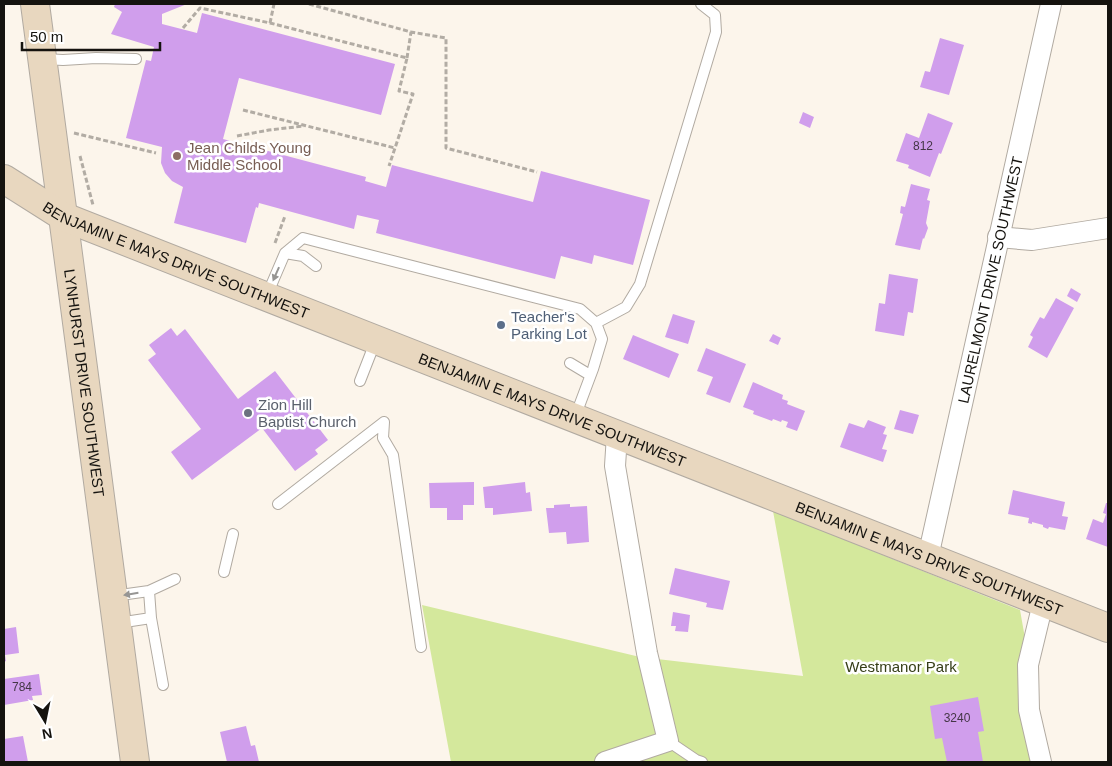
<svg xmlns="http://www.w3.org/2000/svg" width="1112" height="766" viewBox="0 0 1112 766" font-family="Arial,sans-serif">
  <rect width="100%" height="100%" fill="#fcf5eb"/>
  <path fill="#d4e89c" d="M773,511l247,99 27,152h-596l-29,-157 218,52 163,19z"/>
  <path fill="#d09eec" d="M115,4h72l-25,10v10l35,9 5,-20 193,51 -14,51 -142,-37 -16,61 143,38 -1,4 21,6 6,-22 141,37 8,-31 109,29 -17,65 -39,-10 -2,9 -31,-8 -6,23 -179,-46 3,-13 -22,-5 -3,14 -95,-26 -1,5 -2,-1 -10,36 -72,-20 9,-36 -11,-6 -7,-8 -4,-10 1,-16 -36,-9 20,-78 5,1 3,-14 -43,-13 11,-22 -8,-5z
    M940,38l24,7 -15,50 -29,-8 5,-16 5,1z
    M803,112l11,5 -4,11 -11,-5z
    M928,113l25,10 -12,31 -2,-1 -9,24 -22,-9 1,-3 -13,-4 10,-28 13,5z
    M911,184l19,5 -3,11 3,1 -4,22 2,5 -4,11 -1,-1 -3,12 -25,-5 8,-31 -3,-1 1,-7 4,1z
    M889,274l29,5 -5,34 -5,-1 -4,24 -29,-5 4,-28 6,1z
    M1071,288l10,6 -4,8 -10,-6z
    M1056,298l18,10 -27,50 -19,-11 5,-10 -3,-2 10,-18 4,2z
    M673,314l22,7 -7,23 -23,-7z
    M171,328l6,8 8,-7 53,70 37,-28 53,69 -13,10 3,4 -23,17 -33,-43 -70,52 -21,-28 30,-23 -53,-69 8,-6 -7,-9z
    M773,334l8,4 -3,7 -9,-4z
    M633,335l46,19 -10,24 -46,-19z
    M706,348l40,16 -16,39 -24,-9 7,-17 -16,-6z
    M753,382l30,13 -1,4 6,2 -1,3 18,7 -8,20 -11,-4 2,-5 -6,-2 -1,2 -8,-3 -1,2 -19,-7 1,-3 -11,-4z
    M900,410l19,5 -6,19 -19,-5z
    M868,420l18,7 -3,7 4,1 -5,14 5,1 -4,12 -43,-15 9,-24 15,5z
    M474,482v23h-11v15h-16v-12h-17l-1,-25z
    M525,482l1,11 4,-1 2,19 -39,4v-7h-8l-2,-21z
    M1013,490l52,12 -3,14 6,1 -3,13 -16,-3 -1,2 -5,-2v-2l-11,-3v2l-4,-1 1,-5 -21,-4z
    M1106,503h2v44l-22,-8 7,-20 10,4 3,-9 -3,-1z
    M570,504v3l17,-1 2,36 -22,2 -1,-12 -17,1 -3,-25h8v-3z
    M675,568l55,13 -7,29 -17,-3 1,-4 -38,-9z
    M673,612l17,3 -2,17 -13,-1 1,-5h-5z
    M16,627l3,26 -14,2 1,6 -2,1v-33z
    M39,674l3,21 -10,1 1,4 -29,5v-26z
    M978,697l6,34 -6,1 5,30h-36l-5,-24 -7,1 -5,-33z
    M246,726l5,20 4,-1 4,17h-32l-7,-30z
    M23,736l5,26h-24v-23z"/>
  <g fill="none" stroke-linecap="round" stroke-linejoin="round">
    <defs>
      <path id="lane" d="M44,59l19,1 33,-2 40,1
        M285,253l18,3 13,10
        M267,295l18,-42 18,-15 277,71 16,14 6,16 -9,30 -18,48
        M596,323l30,-16 14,-23 76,-252 -1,-17 -14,-11
        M570,363l20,12
        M360,381l16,-41
        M384,422l-1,16 10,17 28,192
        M278,504l106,-82
        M224,572l9,-38
        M113,596l36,-5
        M118,623l33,-5
        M163,685l-12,-67 -2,-27 26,-12
        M668,741l28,19 6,2"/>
      <g id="street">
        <path d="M998,237l34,3 76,-12"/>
        <path id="s1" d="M928,557l123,-553"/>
        <path d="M605,762l63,-21 -21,-88 -32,-187 2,-31"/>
        <path d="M1041,762l-12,-52 -1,-45 15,-62"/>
      </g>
      <g id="secondary">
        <path id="s2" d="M35,4l100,758"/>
        <path id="s3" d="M4,179l60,38 1044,411"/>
      </g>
    </defs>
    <use href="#lane" stroke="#b1aaa1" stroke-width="12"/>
    <use href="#street" stroke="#b1aaa1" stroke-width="22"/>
    <use href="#secondary" stroke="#b1aaa1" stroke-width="30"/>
    <path stroke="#b2aca4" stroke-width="3" stroke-dasharray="5 2.5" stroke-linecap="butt" d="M309,4l102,28 35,6v110l91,24
      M270,23l4,-19
      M183,28l17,-20 70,15 137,35 -8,33 14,3 -24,72
      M407,58l4,-26
      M243,110l152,38
      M74,133l82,20
      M237,136l32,-6 35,-4
      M80,156l13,49
      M275,243l10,-27"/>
    <use href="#lane" stroke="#fff" stroke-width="10"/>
    <use href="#street" stroke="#fff" stroke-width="20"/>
    <use href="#secondary" stroke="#e8d7bf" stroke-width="28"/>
  </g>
  <defs><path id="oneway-solid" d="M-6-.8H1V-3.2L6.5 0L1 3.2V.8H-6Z" transform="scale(1.25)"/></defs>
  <g fill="#969593">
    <use href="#oneway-solid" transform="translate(276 274) rotate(114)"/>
    <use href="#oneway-solid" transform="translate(131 594) rotate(171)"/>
  </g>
  <circle fill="#8d6e63" stroke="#fff" stroke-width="2" cx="177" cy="156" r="5"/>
  <circle fill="#5c6f8a" stroke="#fff" stroke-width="2" cx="501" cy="325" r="5"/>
  <circle fill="#6b7280" stroke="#fff" stroke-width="2" cx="248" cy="413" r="5"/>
  <g text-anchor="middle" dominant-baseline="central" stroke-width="5" stroke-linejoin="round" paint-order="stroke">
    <g font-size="12" fill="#443646">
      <text x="923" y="146">812</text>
      <text x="22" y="687">784</text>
      <text x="957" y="718">3240</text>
    </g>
    <g font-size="15" fill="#785e54" stroke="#fff" text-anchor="start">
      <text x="187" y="147">Jean Childs Young<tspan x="187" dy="17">Middle School</tspan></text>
    </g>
    <g font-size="15" fill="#15130f" stroke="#fff">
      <text stroke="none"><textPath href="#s3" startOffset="191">BENJAMIN E MAYS DRIVE SOUTHWEST</textPath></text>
      <text stroke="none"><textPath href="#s1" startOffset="284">LAURELMONT DRIVE SOUTHWEST</textPath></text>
      <text stroke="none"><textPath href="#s2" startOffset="382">LYNHURST DRIVE SOUTHWEST</textPath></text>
      <text stroke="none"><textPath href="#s3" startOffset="596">BENJAMIN E MAYS DRIVE SOUTHWEST</textPath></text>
      <text stroke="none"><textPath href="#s3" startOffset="1001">BENJAMIN E MAYS DRIVE SOUTHWEST</textPath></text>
    </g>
    <g font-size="15" fill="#4e5e75" stroke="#fff" text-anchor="start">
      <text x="511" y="316">Teacher's<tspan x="511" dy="17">Parking Lot</tspan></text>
    </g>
    <g font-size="15" fill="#5b616d" stroke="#fff" text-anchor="start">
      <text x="258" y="404">Zion Hill<tspan x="258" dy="17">Baptist Church</tspan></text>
    </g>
    <g font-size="15" fill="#363e18" stroke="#fff">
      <text x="901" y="666">Westmanor Park</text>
    </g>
  </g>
  <rect width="1112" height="766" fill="none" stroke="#15130f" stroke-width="10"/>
  <g transform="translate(45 721) rotate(170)" stroke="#ffffff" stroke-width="4" paint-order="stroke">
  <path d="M0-4L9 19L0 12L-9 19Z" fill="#15130f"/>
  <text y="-8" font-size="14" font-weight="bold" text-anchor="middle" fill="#15130f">N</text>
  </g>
  <path d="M22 42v8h138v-8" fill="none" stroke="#15130f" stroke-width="2.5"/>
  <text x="30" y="42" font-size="15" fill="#15130f" stroke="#ffffff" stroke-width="4" paint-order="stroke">50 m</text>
</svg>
